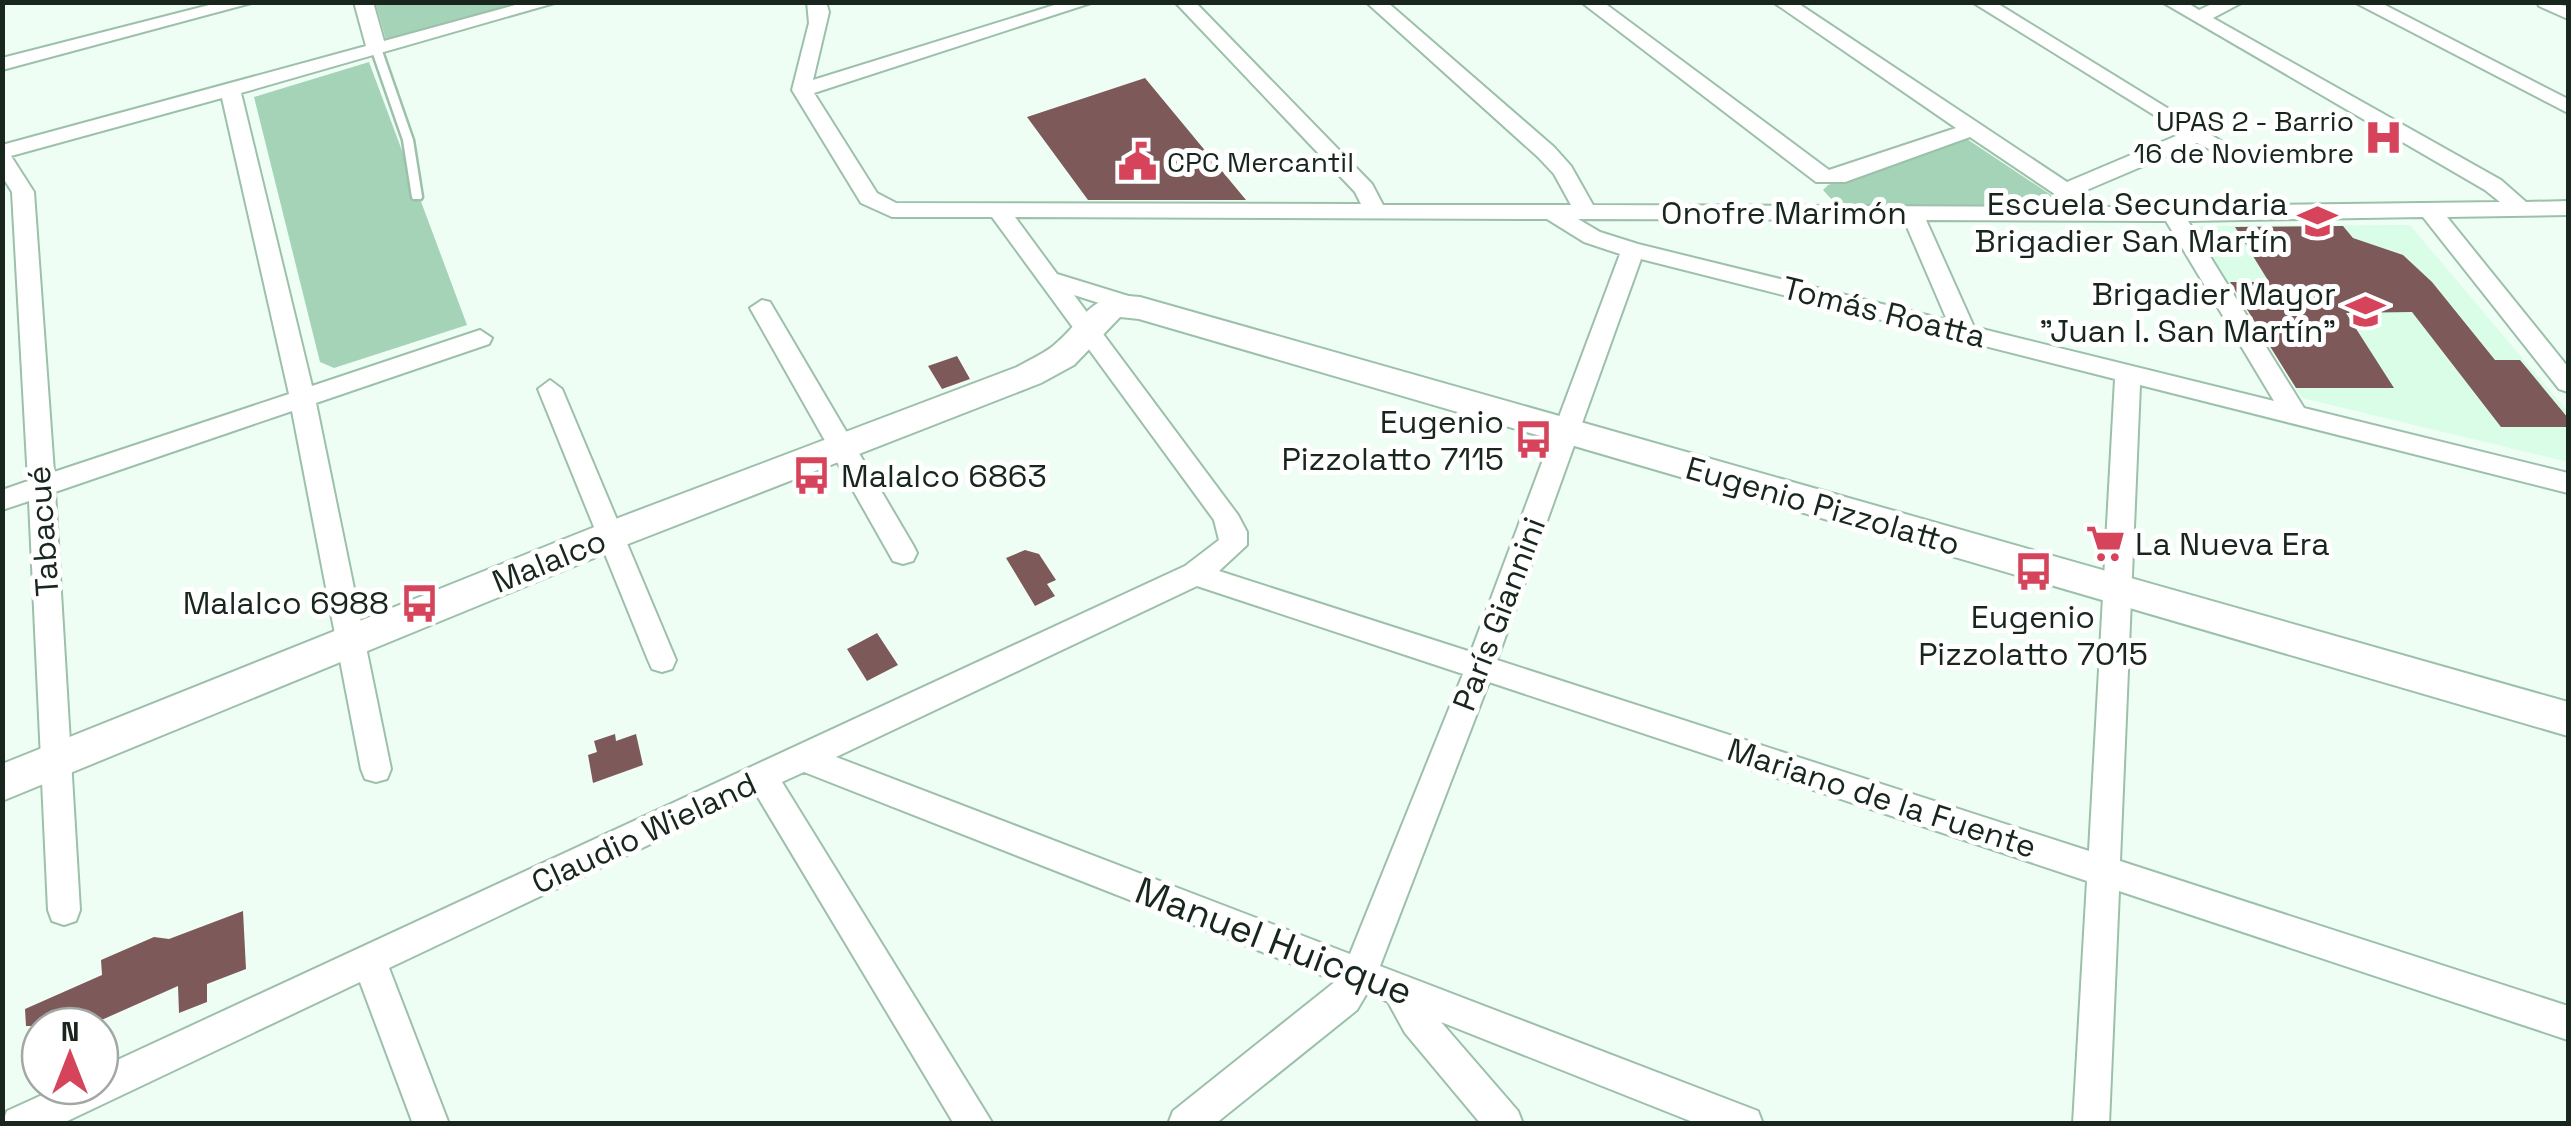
<svg xmlns="http://www.w3.org/2000/svg" width="2571" height="1126" viewBox="0 0 2571 1126" font-family="'Space Grotesk',sans-serif">
  <rect width="100%" height="100%" fill="#effef5"/>
  <path fill="#d9fde7" d="M2410,225l158,187v50l-266,-64 -110,-172z"/>
  <path fill="#a5d3b7" d="M375,2l151,1 -140,37z
    M369,62l98,263 -133,43 -14,-6 -66,-265z
    M1967,139l111,74 -233,1 -22,-24 5,-5z"/>
  <path fill="#7e595a" d="M1145,78l101,122h-158l-61,-83z
    M2343,226l10,12 50,17 29,27 63,78h25l48,58v9h-67l-89,-115 -66,1 48,75h-98l-66,-106h39l-34,-55z
    M957,356l13,23 -28,10 -14,-23z
    M1025,550l14,4 17,26 -9,4 8,12 -20,10 -29,-48z
    M877,633l21,32 -31,16 -20,-32z
    M615,734l1,7 20,-7 7,31 -50,18 -5,-28 9,-3 -3,-11z
    M243,911l3,58 -39,15v18l-28,11 -1,-27 -90,40h-62l-1,-17 77,-34 -1,-15 53,-23 15,2z"/>
  <g fill="none" stroke-linecap="round" stroke-linejoin="round">
    <defs>
      <path id="lane" d="M376,45l5,3 32,92 9,57 -1,2h-8l-1,-2 -9,-57 -32,-92z"/>
      <path id="street" d="M221,2h34l-253,68v-12z
        M354,2h19l11,39 142,-39h32l-317,91 71,293 168,-56 12,8 -3,6 -173,59 75,366 -4,10 -11,3 -11,-3 -4,-10 -69,-358 -237,81 25,418 -4,11 -12,4 -12,-4 -4,-11 -19,-409 -27,9v-20l26,-9 -16,-289 -10,-16v-31l364,-99zM222,98l67,296 -235,78 -20,-280 -23,-36z
        M807,2h19l3,10 -16,68 251,-78h30l-280,91 63,100 19,10 465,1 -6,-12 -180,-190h20l177,182 11,21h188l-17,-31 -16,-17 -172,-155h21l167,145 17,19 22,39 481,2 -104,-70 -125,45h-29l-235,-180h22l226,168 127,-42 -183,-126h23l271,180 116,-49 -211,-131h23l247,152 -11,6 -34,-17 -115,49 22,15 396,-5 -15,-12 -323,-188h24l13,8 17,-8h27l-30,16 288,162 25,22 42,-1v14l-121,2 121,150v25l-9,-3 -136,-172 -235,4 116,187 264,65v20l-428,-108 -20,476 448,145v34l-449,-149 -10,233h-36l14,-243 -598,-199 -109,284 365,140 13,5 5,13h-65l-257,-102 77,89 5,13h-42l-76,-91 -17,-31 -21,-9 -10,17 -142,114h-47l5,-13 163,-130 -532,-209 -22,10 211,342h-39l-198,-330 -367,174 60,156h-36l-53,-142 -299,142h-59l5,-13 55,-25h38v-18l1085,-502 34,-26 -5,-20 -222,-303h-100l-31,-14 -69,-113 17,-67zM1015,217l532,2 37,23 36,12 -149,398 -252,-81 28,-26v-13l-9,-17 -164,-220 66,21 12,-8 -4,-6 -91,-28zM1578,219l326,1 43,100 -309,-76 -38,-12zM1926,220l240,1 108,180 -300,-74zM1641,259l474,120 -26,472 -592,-191zM1197,586l266,88 -113,280 -514,-197z
        M2354,2h25l189,97v14z
        M2537,2l31,4v13l-29,-13z
        M762,300l8,2 143,243 4,8 -4,8 -10,3 -10,-3 -143,-253z
        M550,380l12,9 114,271 -4,9 -10,3 -10,-3 -4,-9 -110,-271z"/>
      <path id="secondary" d="M1117,295l23,2 1428,405v34l-1429,-417 -19,-2 -46,48 -33,18 -418,163 -621,255v-37l595,-238 420,-159c12,-7 26,-13 36,-21 26,-21 31,-42 64,-51z"/>
    </defs>
    <use href="#lane" stroke="#9cc0aa" stroke-width="5"/>
    <use href="#street" stroke="#9cc0aa" stroke-width="4"/>
    <use href="#secondary" stroke="#9cc0aa" stroke-width="4"/>
    <use href="#lane" fill="#fff" fill-rule="evenodd"/>
    <use href="#street" fill="#fff" fill-rule="evenodd"/>
    <use href="#secondary" fill="#fff" fill-rule="evenodd"/>
  </g>
  <defs>
    <symbol id="hospital-bare" viewBox="-9 -9 18 18"><path d="M-5-5h3v3.5h4V-5h3V5h-3V1.5h-4V5h-3Z" fill="#d5445a" stroke="#fff" stroke-width="2.5" paint-order="stroke"/></symbol>
    <symbol id="civic-bare" viewBox="-9 -9 18 18"><path d="M-.6-6.5H3V-4.5H.6V-3L4-1V1h2V6H-6V1h2V-1L-.6-3ZM-1.2 2.5V6h2.4V2.5Z" fill="#d5445a" stroke="#fff" stroke-width="2.5" paint-order="stroke"/></symbol>
    <symbol id="school-bare" viewBox="-9 -9 18 18"><path d="M0-5L7-2L0 1L-7-2ZM-4 1L0 2.5L4 1V4Q0 6-4 4Z" fill="#d5445a" stroke="#fff" stroke-width="2.5" paint-order="stroke"/></symbol>
    <symbol id="bus-bare" viewBox="-9 -9 18 18"><path d="M-5-6H5V4H4V6H2V4H-2V6H-4V4H-5ZM-3.5-4V0h7V-4ZM-3.5 1.2v1.5H-2V1.2ZM2 1.2v1.5H3.5V1.2Z" fill="#d5445a" stroke="#fff" stroke-width="2.5" paint-order="stroke"/></symbol>
    <symbol id="supermarket-bare" viewBox="-9 -9 18 18"><path d="M-6-5.5h2.5l.6 2H6L4.5 2H-2.5L-4.4-4H-6ZM-1.5 3.2a1.3 1.3 0 1 0 .1 0ZM3 3.2a1.3 1.3 0 1 0 .1 0Z" fill="#d5445a" stroke="#fff" stroke-width="2.5" paint-order="stroke"/></symbol>
  </defs>
  <g fill-rule="evenodd">
    <use href="#hospital-bare" x="2356" y="110" width="55" height="55"/>
    <use href="#civic-bare" x="1110" y="134" width="55" height="55"/>
    <use href="#school-bare" x="2290" y="194" width="55" height="55"/>
    <use href="#school-bare" x="2338" y="284" width="55" height="55"/>
    <use href="#bus-bare" x="1506" y="412" width="55" height="55"/>
    <use href="#bus-bare" x="784" y="448" width="55" height="55"/>
    <use href="#supermarket-bare" x="2078" y="516" width="55" height="55"/>
    <use href="#bus-bare" x="2006" y="544" width="55" height="55"/>
    <use href="#bus-bare" x="392" y="576" width="55" height="55"/>
  </g>
  <g text-anchor="middle" dominant-baseline="central" stroke-width="10" stroke-linejoin="round" paint-order="stroke">
    <g font-size="28" fill="#18261e" stroke="#fff" text-anchor="end">
      <text x="2354" y="121">UPAS 2 - Barrio<tspan x="2354" dy="32">16 de Noviembre</tspan></text>
      <text x="1167" y="162" text-anchor="start">CPC Mercantil</text>
    </g>
    <g font-size="32" fill="#18261e" stroke="#fff" text-anchor="end">
      <text x="2288" y="204">Escuela Secundaria<tspan x="2288" dy="37">Brigadier San Martín</tspan></text>
      <text x="2336" y="294">Brigadier Mayor<tspan x="2336" dy="37">"Juan I. San Martín"</tspan></text>
      <text x="1504" y="422">Eugenio<tspan x="1504" dy="37">Pizzolatto 7115</tspan></text>
      <text x="841" y="476" text-anchor="start">Malalco 6863</text>
      <text x="2135" y="544" text-anchor="start">La Nueva Era</text>
      <text x="389" y="603">Malalco 6988</text>
      <text x="2033" y="617" text-anchor="middle">Eugenio<tspan x="2033" dy="37">Pizzolatto 7015</tspan></text>
    </g>
    <g font-size="32" fill="#18261e" stroke="#fff">
      <text x="1784" y="213">Onofre Marimón</text>
      <text transform="translate(1884 312) rotate(14)">Tomás Roatta</text>
      <text transform="translate(1823 506) rotate(16)">Eugenio Pizzolatto</text>
      <text transform="translate(43 531) rotate(-94)">Tabacué</text>
      <text transform="translate(549 561) rotate(-22)">Malalco</text>
      <text transform="translate(1499 614) rotate(-69)">París Giannini</text>
      <text transform="translate(1882 798) rotate(18)">Mariano de la Fuente</text>
      <text transform="translate(644 833) rotate(-25)">Claudio Wieland</text>
    </g>
    <g font-size="38" fill="#18261e" stroke="#fff">
      <text transform="translate(1274 941) rotate(21)">Manuel Huicque</text>
    </g>
  </g>
  <rect width="2571" height="1126" fill="none" stroke="#18261e" stroke-width="10"/>
  <g transform="translate(70 1056)"><circle r="48" fill="#ffffff" stroke="#a3a8a5" stroke-width="2.5"/>
  <path d="M0-8L18 38L0 25L-18 38Z" fill="#d5445a"/>
  <text y="-15" font-size="28" font-weight="bold" text-anchor="middle" fill="#18261e">N</text>
  </g>
</svg>
